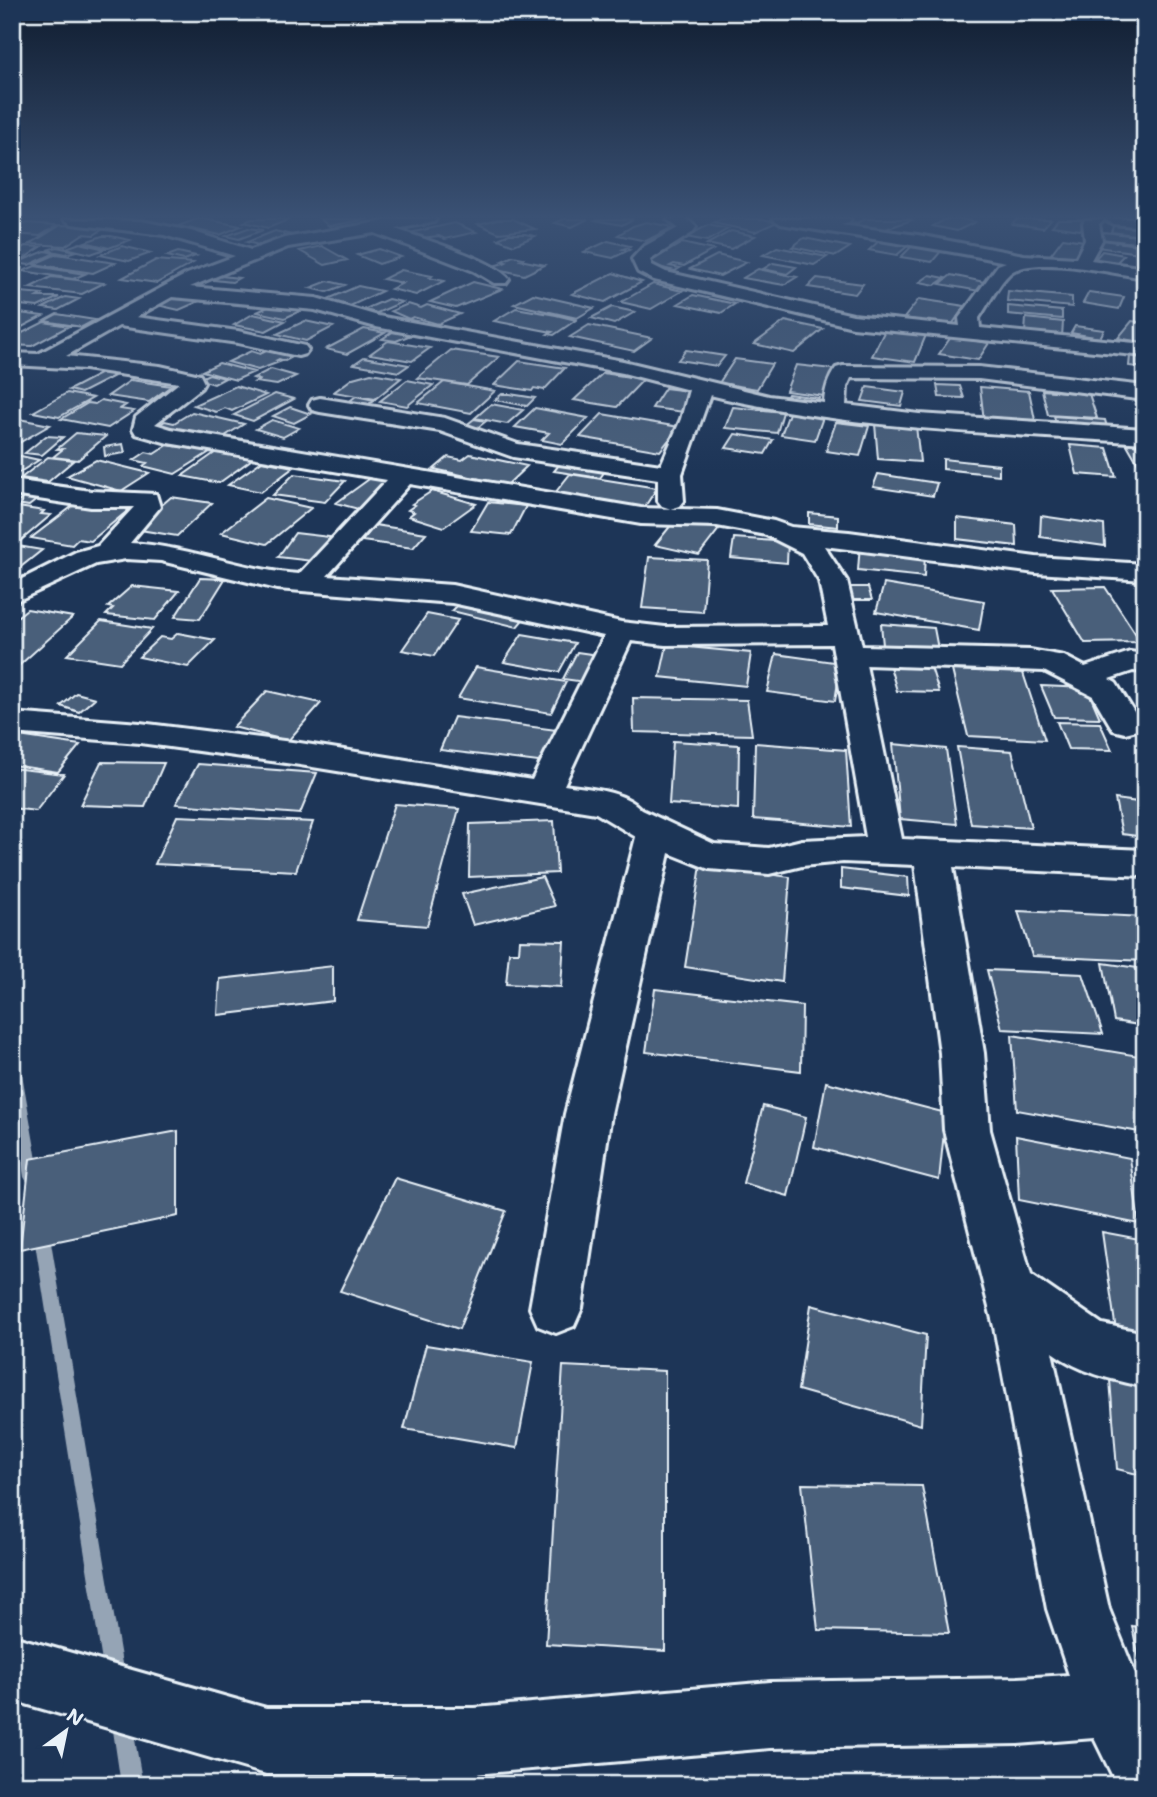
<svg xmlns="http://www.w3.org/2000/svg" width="1157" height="1797" viewBox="0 0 1157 1797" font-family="'Shantell Sans',sans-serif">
  <rect width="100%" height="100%" fill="#1d3557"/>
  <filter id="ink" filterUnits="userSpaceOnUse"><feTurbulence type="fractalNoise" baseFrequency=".0143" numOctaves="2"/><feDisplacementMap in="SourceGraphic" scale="14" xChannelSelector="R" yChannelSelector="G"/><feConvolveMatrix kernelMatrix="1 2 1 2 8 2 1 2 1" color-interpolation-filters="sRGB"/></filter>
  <g filter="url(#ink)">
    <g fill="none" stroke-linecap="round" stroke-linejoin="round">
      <path fill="#95a4b5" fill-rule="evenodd" d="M12,1051l5,2 2,4 21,120 -3,5 -5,2 -5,-2 -3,-5 -12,-75z
        M41,1223l6,2 2,5 76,451 -3,7 -7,3 -7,-3 -3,-7 -72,-451 2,-5z
        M121,1707l7,3 3,7 12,68h-22l-10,-68 3,-7z"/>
    </g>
    <path fill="#495e7a" stroke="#e8f1f8" stroke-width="2" d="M197,219h7l37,7 -21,9 -42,-9z
      M252,219h30l6,1 -20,8 -24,-6z
      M320,219h49l-40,7z
      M498,219h15l22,10 -36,4 -21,-9z
      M564,219h24l-16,8 -17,-4z
      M597,219h36l-11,6 -27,-5z
      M722,219h41l14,3 -22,10 -42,-9z
      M866,219h43l3,1 -35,12 -27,-7z
      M946,219h16l13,3 -18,9 -24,-5z
      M1016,219h35l-8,9 -31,-4z
      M1058,219h33l-11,11 -28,-4z
      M1115,221l30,4 -3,11 -31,-4z
      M646,222l27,5 -27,14 -28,-6 15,-9z
      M27,223l30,2 -17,11 -28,-2z
      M455,223l21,9 -31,7 -6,-3 -19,2 -11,-5z
      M61,225l45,2 -12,8 -11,-1 -18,12 -35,-2z
      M708,225l20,4 -21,12 -21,-4z
      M248,228l15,2 -24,9 -13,-3z
      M275,231l21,5 -30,11 -19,-5z
      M731,231l24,5 -24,13 -24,-5z
      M1104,232l41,5v4l-1,3 -43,-5z
      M509,234h16l10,2 -21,9 -16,-6z
      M102,236h9l19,4 -21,8 -24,-6z
      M804,238l46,9 -14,9 -44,-9z
      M1063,238l29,4 -11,16 -30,-4z
      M881,239l29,5 -13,11 -28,-5z
      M1102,240l42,6 -5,7 -42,-6z
      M608,241l22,5 -7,3 6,1 -16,8 -29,-6z
      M80,243l25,6 -14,5 -25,-6z
      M682,243l31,7 -29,16 -10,-2 -4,2 10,2 -5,3 -29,-7z
      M25,246l16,1 -21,14 -8,-1v-6z
      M122,246l29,7 -22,8 -29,-6z
      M322,246l25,14 -22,5 -25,-14z
      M912,246l30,4 -10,12 -31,-5z
      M57,247l19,4 -10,3 -19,-4z
      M777,247l50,10 -13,8 -51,-10z
      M379,249l22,8 -22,7 -22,-9z
      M45,251l10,2 -26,12 -13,-2z
      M1102,251l22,4 -8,8 -21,-4z
      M178,252l18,4 -12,4 -17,-4z
      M57,254l58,9 -22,10 -59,-9z
      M717,255l30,7 -27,14 -30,-7z
      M513,256l10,2 -3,2 25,5 -21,10 -35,-8 15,-4 2,-1 -4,-1z
      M156,260l37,3 -36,20 -35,-5z
      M773,263l23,4 -9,7 -24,-5z
      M35,266l50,8 -12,5 -50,-8z
      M758,269l39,8 -13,8 -41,-7z
      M401,270l31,6 -3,2 15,3 -28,14 -25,-6 12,-6 -20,-4z
      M613,273l29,9 -37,20 -33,-8z
      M212,275l27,3 -7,4 -27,-3z
      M930,275l15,3 -10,7 -15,-3z
      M951,275l38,8 -10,8 -39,-7z
      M51,277l53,6 -22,11 -53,-6z
      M817,278l46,6 -8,10 -47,-7z
      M328,281l17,4 -18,7 -17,-4z
      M473,282l29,7 -46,19 -26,-6z
      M653,284l29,7 -31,18 -30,-7z
      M358,286l24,5 -36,17 -25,-6z
      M1008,291l64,6v10l-65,-6z
      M21,292l21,2 -5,3h22l-21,10 -26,-3v-8z
      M1089,292l35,5 -5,12 -36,-6z
      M182,294l22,5 -25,11 -22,-5z
      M533,294l61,14 -17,10 -63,-14z
      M693,295l42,9 -14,9 -43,-9z
      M65,297l14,2 -21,11 -15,-2z
      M388,299l14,3 -25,11 -14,-3z
      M919,299l46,7 -14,20 -47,-8z
      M277,303l27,6 -19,9 -28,-6z
      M408,304l13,4 6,-3 33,9 -22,10 -25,-7 -4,2 -18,-8z
      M1008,306l54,5v8l-54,-5z
      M612,307l23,5 -21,12 -23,-6z
      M516,308l40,7 20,5 -22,15 -6,-1 4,-2 -58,-11z
      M12,312l31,4 -21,11 -10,-1z
      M57,314l38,6 -13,7 -38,-6z
      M253,314l32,7 -19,10 -32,-6z
      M1026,318l37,4 -1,15 -37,-4z
      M305,321l28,6 -27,14 -29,-7z
      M785,321l38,8 -29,24 -40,-9z
      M1132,321l13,2v20l-27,-5z
      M44,322l25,4 -37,20 -20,-1v-7z
      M589,325l63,13 -18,13 -64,-14z
      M1075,326l29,4 -4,8 -29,-5z
      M364,329l21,4 -38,21 -21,-5z
      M397,329l19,4 -20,8 -14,-2z
      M885,330l41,5 -11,27 -43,-6z
      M951,337l38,6 -11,17 -39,-6z
      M388,341l42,7 -18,13 -42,-7z
      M273,348l25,6 -13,7 -6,-2 -2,1 5,1 -24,9 -30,-8 23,-11 9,3z
      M451,350l48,7 -32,28 -50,-7z
      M686,350l39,6 -8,10 -39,-6z
      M1130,356l15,2v10l-16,-2z
      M364,357l45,8 -10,7 -45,-8z
      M735,359l37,5 -15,25 -38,-6z
      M519,361l46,7 -21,22 -10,-2 -2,3 -38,-6z
      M219,363l35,9 -18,8 -34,-9z
      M796,365l37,4 -9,27 -38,-5z
      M111,368l13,3 -43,22 -12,-3z
      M271,369l25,7 -19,9 -22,-3 4,-2 -6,-2z
      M371,373l30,5 -26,21 -41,-7 19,-14z
      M603,373l41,6 -27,28 -43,-7z
      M209,374l16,4 -11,6 -16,-5z
      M131,380l40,6 -22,16 -41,-6z
      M407,380l26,5 -26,21 -27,-5z
      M444,382l51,9 -24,22 -53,-10z
      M937,385l23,1 4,12 -25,-1z
      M236,386l30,9 -34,16 -7,-3 -9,4 -22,-7z
      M867,387l38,5 -4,14 -39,-5z
      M980,387l49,4 7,34 -52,-4z
      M665,388l32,4 -13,20 -32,-4z
      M1042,390l47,4 8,24 -49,-3z
      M67,393l26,5 -34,19 -26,-5z
      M275,394l19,5 -41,22 -19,-6z
      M502,394h8l25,4 -8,8 -32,-6z
      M788,394l31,4 -4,8 -31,-4z
      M356,396l18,4 -10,8 -18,-4z
      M101,400l25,5 -6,4 14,2 -26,17 -47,-9 27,-16 7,1z
      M491,404l32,6 -16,14 -32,-6z
      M290,407l21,7 -17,9 -21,-7z
      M733,407l50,5 -6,21 -52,-5z
      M535,408l53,10 -26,26 -20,-4 7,-7 -34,-6z
      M192,412l52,12 -27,17 -61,-14 9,-6 9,2z
      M789,413l34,4 -8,23 -34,-5z
      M602,414l77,13 -19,24 -80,-14z
      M1054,416l51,4 3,11 -51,-4z
      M19,419l31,6 -38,22v-24z
      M474,419l12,2 -10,8 -12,-2z
      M272,420l27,8 -16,9 -27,-8z
      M836,422l33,4 -9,30 -34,-5z
      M875,424l41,2 4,36 -42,-3z
      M76,433l30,3 -28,24 -25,-3 10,-8h-6z
      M735,434l38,6 -8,14 -39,-6z
      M46,436l17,1 -21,18 -17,-2z
      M1125,441h20v24h-6z
      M123,444l2,9 -20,3 -1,-9z
      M168,445l27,4 4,-2 14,3 -38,24 -32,-8 4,-3 -13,-3 12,-8 8,2z
      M1070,445l37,3 9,29 -39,-3z
      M219,450l36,7 -36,26 -37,-7z
      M12,454l27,6 -27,17z
      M470,454l57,12 -20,19 -73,-16 14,-12 14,3z
      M48,457l26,3 -26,22 -27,-4z
      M943,459l56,6v10l-56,-6z
      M96,460l53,13 -28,18 -54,-15z
      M563,460l45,7 -8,11 -46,-7z
      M262,461l32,6 -33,25 -33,-7z
      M294,474l51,7 -20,21 -52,-7z
      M570,474l87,14 -13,20 -89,-15z
      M878,474l59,9 -4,13 -60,-9z
      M372,477l21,5 -35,27 -22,-6z
      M432,491l44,13 -32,23 -35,-11 5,-4 -6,-2 7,-5 -3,-1z
      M29,493l14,2 -14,11 -13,-2z
      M171,497l41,6 -35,33 -43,-7z
      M266,498l45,10 -44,36 -46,-11z
      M88,501l43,7 -40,33 -13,-2 -6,6 -41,-7 43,-33 8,1z
      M488,502l38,4 -15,29 -40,-4z
      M18,507l26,4 -3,3 10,1 -33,28 -6,-1v-32z
      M809,513l29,3v11l-29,-3z
      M1041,516l63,9 1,21 -65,-9z
      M957,518l59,7 1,21 -60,-7z
      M676,519l43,10 -20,26 -44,-10z
      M375,525l51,8 -13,15 -51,-7z
      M295,533l43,5 -17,24 -43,-5z
      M734,538l54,4 -1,21 -56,-5z
      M860,544l65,7 -1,26 -66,-7z
      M12,545l30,5 -30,24z
      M649,557l58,3 -4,52 -61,-4z
      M200,578l25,1 -25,40 -25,-2z
      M884,584l100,17 -5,29 -103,-18z
      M132,586l47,5 -24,29 -49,-5 7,-7 -5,-1z
      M846,587h22l4,13h-22z
      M1105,587l36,55 -56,1 -33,-55z
      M463,600l63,16 -9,11 -65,-16z
      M27,609l46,8 -61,55v-51z
      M427,614l31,6 -24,36 -32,-6z
      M101,621l51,8 -32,34 -53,-8z
      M881,624l53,4 4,21 -55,-4z
      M178,633l37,7 -27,27 -49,-10 21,-20 11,2z
      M522,634l53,9 -16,29 -55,-10z
      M667,645l84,8 -5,33 -86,-9z
      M577,652l21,3 -13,27 -22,-3z
      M776,654l65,9 -6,38 -68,-9z
      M889,663l41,1 9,28 -42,-1z
      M476,667l90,15 -15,31 -93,-15z
      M952,670l71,3 22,67 -77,-4z
      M1041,686l46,2 13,30 -46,-1z
      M267,691l54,12 -33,38 -55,-14z
      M76,693l19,5 -16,14 -18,-6z
      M633,698l114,2 5,35 -118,-3z
      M454,717l103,13 -11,33 -106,-13z
      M1057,722l43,1 12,27 -44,-1z
      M12,735l68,10 -22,27 -46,-7z
      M673,741l66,4 -1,64 -69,-5z
      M755,743l91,7 5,77 -98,-8z
      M893,744l53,5 11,75 -57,-5z
      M957,747l55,4 19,77 -60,-4z
      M101,762l63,1 -19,44 -65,-2z
      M198,764l119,9 -17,41 -124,-10z
      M12,768l52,6 -28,37 -24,-3z
      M1115,799l30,4v34l-23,-3z
      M395,804l64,5 -32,117 -70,-6z
      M177,816l136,6 -17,49 -141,-7z
      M554,821l3,52 -88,4 1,-53z
      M701,865l89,12 -8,105 -97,-15z
      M841,869l67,8 1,19 -68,-8z
      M542,877l13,29 -82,19 -11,-31z
      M1018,911l127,6v44l-113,-5z
      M520,940l44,1 -3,46 -55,-3 3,-32h10z
      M1103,963l42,6v57l-31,-5z
      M333,966v35l-115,14 2,-36z
      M987,970l96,4 20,60 -101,-5z
      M655,989l147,17 -1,65 -155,-19z
      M1012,1035l133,22v76l-128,-23z
      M826,1082l120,31 -7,67 -125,-33z
      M763,1106l43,11 -18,79 -45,-13z
      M178,1131v85l-158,33 10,-90z
      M1016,1136l114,22 9,66 -120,-24z
      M395,1178l111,33 -47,118 -119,-38z
      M1102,1232l43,8v103l-28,-5z
      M811,1305l115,30 -5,90 -123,-35z
      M426,1345l107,17 -16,86 -113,-19z
      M563,1366l102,5v280l-119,-7z
      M1110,1380l35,8v88l-28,-7z
      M802,1484l120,2 27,147 -131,-3z
      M1132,1626l13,2v60z
      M675,1778l46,7h-47z"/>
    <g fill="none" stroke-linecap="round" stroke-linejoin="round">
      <defs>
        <path id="minor" d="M64,219l78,2 49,10 60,19 33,-12 113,-19h39l-2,3 -38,7c26,10 97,30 113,50l-3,4h-12l-20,-12 -99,-38 -87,14 -98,40 126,11 62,18 245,45 146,35 55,7c1,-14 4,-24 12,-35l7,-2 136,1 166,19v14l-166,-21 -128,-1 -4,9 -1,18 73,9 226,15v14c-146,-10 -294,-13 -435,-48l-28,79 2,27 -4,5 -9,3 -9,-3 -4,-5v-22l-145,-22 -73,-26 -120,-19 -8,-2 -3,-5 3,-5 8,-2 125,20 73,26 143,21 20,-46 8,-29 -66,-17 -247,-46 -61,-17 -143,-13 -36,20 102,14 67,15 3,4 -3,4 -7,2 -60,-13 -119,-17 -53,30 94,10 40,9 4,8 -3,5 -46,36 16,5 470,79 76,2 57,11 17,6 58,5 187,25 109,7v16l-109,-7 -212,-27 23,35 15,65 168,4 34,6 21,11 45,-15 15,2v18l-12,-1 -24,8 7,4 25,40 -4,7 -12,3 -12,-3 -20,-34 -49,-25 -178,-6 36,174 243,11v26l-192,-9 31,186 6,77 41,145 71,49 43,9v54c-35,-8 -64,-14 -93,-35l57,257 36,90v86h-28l-23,-47 -76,6 -248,4 -295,26h-209l-254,-74v-64l254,72h209l295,-26 248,-4 51,-3 -22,-66 -53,-282 -50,-197 -4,-77 -25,-188 -72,-3 -41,4 -33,8 -60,-5 -40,-16 -58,261 -29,194 -8,18 -18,7 -18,-7 -8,-18 35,-194 71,-277 -40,-24 -296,-48 -160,-22 -128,-10v-20l128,10 160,20 232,37 72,-144 -152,-33 -175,-14 -116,-28 -35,-2 -30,5 -84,39v-19l64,-32 22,-6 36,-39h-43l-79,-12v-15l79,11 65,3 4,13 -30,36c58,3 111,27 169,31l88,-94 -219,-37 -32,-9 -3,-5 3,-12 43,-34 -94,-14 -73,-4v-12l26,1 149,-80 48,-18 -71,-21 -92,-11zM410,484l231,40 76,2 49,9 36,18 17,28 9,45 -163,1 -44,-5 -169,-37 -125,-9zM631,641l34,4 167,-1 34,193 -64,3 -33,8 -55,-4 -72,-34c-19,-20 -52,-21 -78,-25z
          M667,219h20l9,8 -4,6 -42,27 2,5 14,7 187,43 107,11 -1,-8 3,-4 36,-49 8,-3c-75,-15 -150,-25 -225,-38l-8,-5h78l-2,4 -8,2 77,10 106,20 52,3 9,-18 -2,-17 2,-3 19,-1 -5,5 3,16 -11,20 54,8v10c-29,-4 -112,-24 -135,-5 -12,11 -22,32 -31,45l1,10 165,16v12l-292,-29 -199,-47 -16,-8 -6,-13 11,-12 35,-19z
          M1105,219h40v8l-32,-3z"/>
      </defs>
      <use href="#minor" stroke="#e8f1f8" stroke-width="6"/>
      <use href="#minor" fill="#1d3557" fill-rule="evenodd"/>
    </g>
  </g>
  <linearGradient id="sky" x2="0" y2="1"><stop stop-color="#101d30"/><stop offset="0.46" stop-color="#3a5174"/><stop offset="1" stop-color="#3a5174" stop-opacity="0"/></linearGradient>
  <rect width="1157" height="471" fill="url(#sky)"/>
  <rect width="1157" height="1797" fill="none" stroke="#1d3557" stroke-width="42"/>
  <rect x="21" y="21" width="1115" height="1755" fill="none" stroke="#e8f1f8" stroke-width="2.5" filter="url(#ink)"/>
  <g transform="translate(66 1731) rotate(33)" stroke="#1d3557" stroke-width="5" paint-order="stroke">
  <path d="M0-5L12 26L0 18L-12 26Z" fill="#e8f1f8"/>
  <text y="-10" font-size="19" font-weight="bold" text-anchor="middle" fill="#e8f1f8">N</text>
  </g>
</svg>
